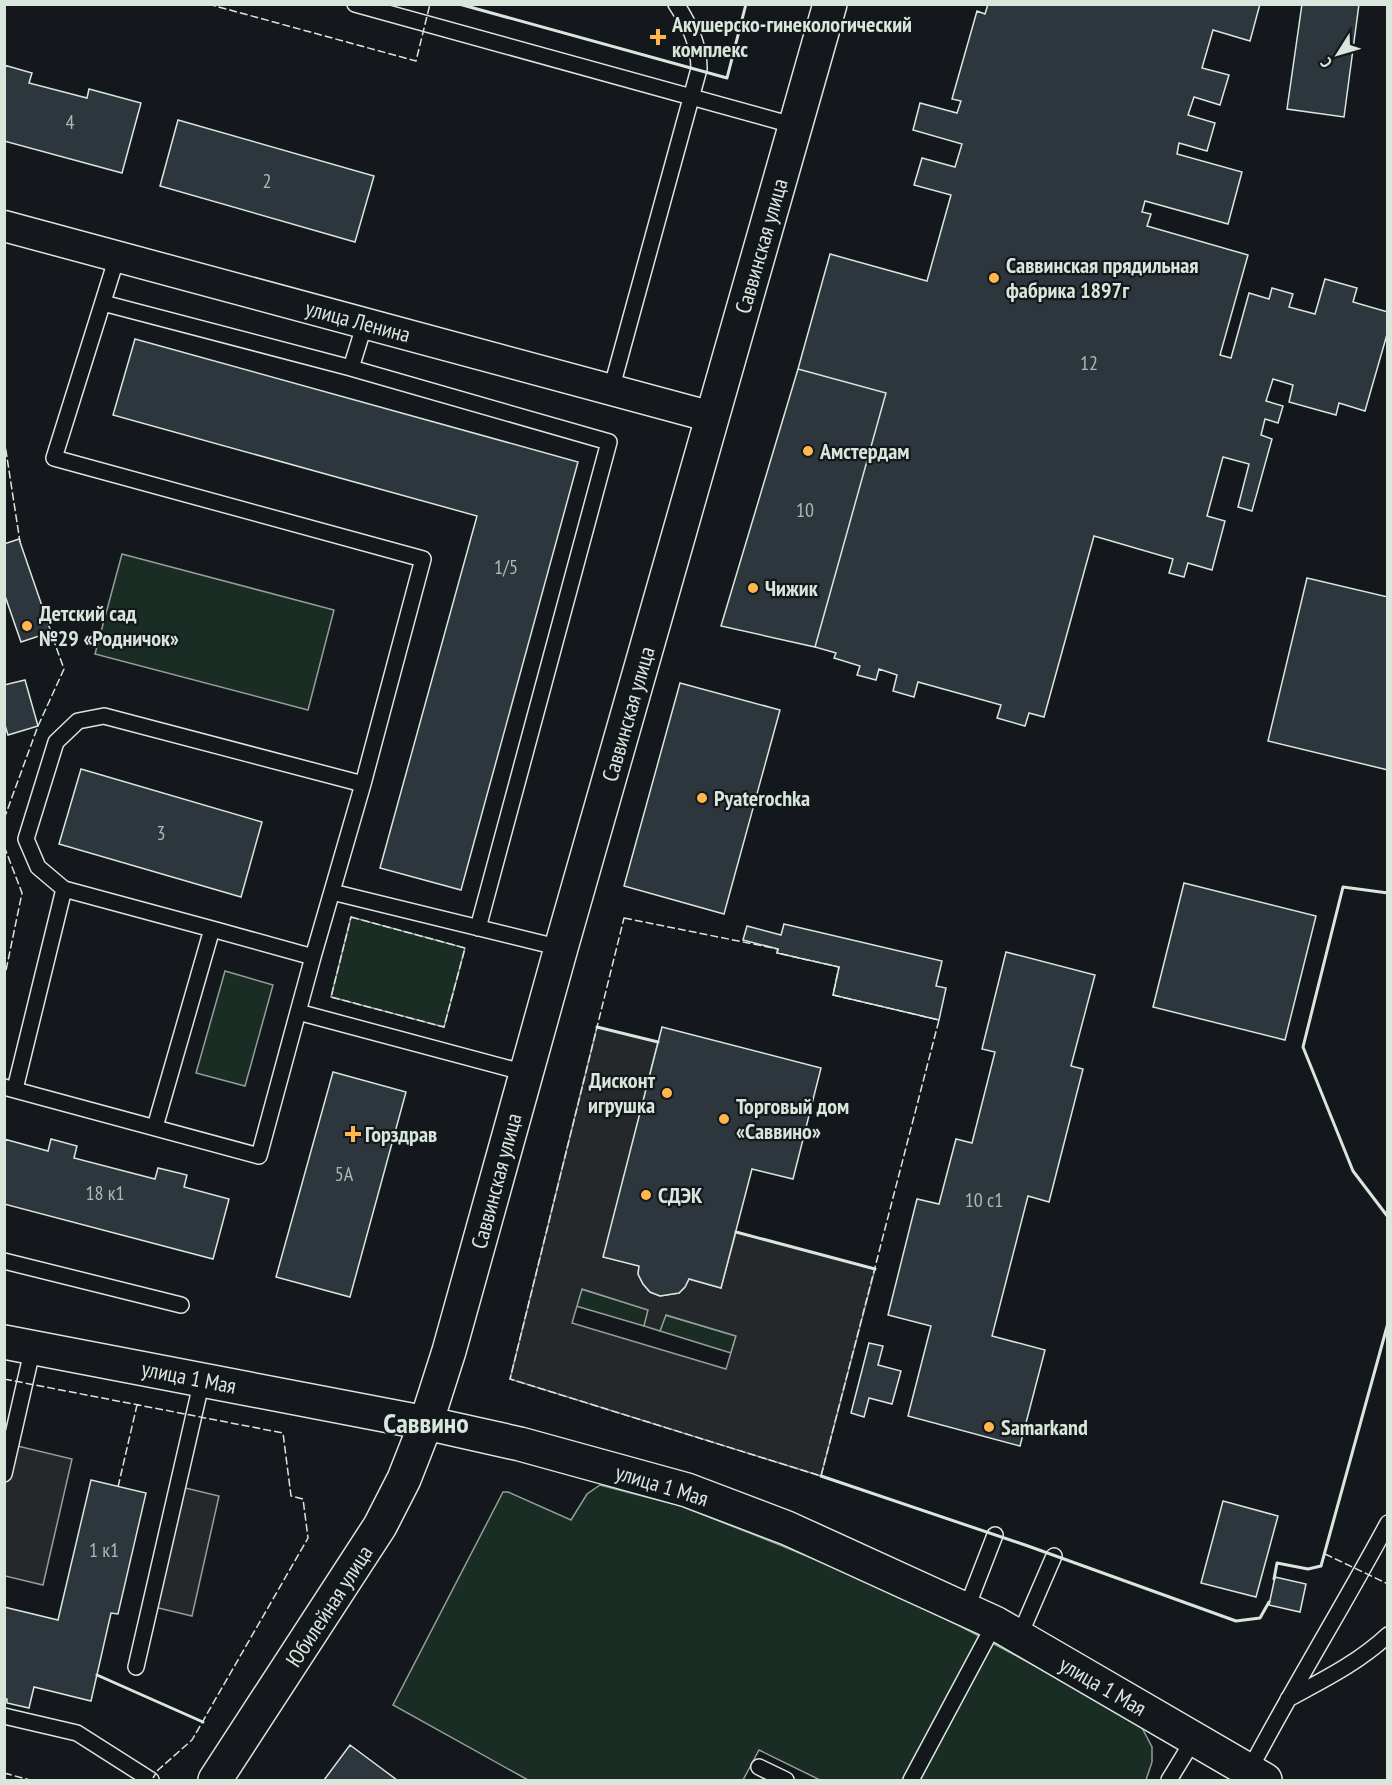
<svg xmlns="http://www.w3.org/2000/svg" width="1392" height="1785" font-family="'PT Sans Narrow',sans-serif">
  <rect width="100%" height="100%" fill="#14181c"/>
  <path fill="#1a2d24" stroke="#939e99" stroke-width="1.5" d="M122,554l212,56 -26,100 -213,-56z
    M351,917l114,31 -21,79 -113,-30z
    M225,971l48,14 -28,101 -49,-13z
    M581,1289l68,21 -5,16 -68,-20z
    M665,1315l71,21 -5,17 -71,-22z
    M600,1485l81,21 99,39 80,33 98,47 70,37 112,62 12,23v15l-6,18h-326l-61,-30 -16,30h-215l-135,-75 110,-213h5l63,28 16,-26z"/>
  <path fill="#24282b" stroke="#939e99" stroke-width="1.5" fill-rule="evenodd" d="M597,1027l61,15 -54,215 35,9 -1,8 5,10 7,8 10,4 19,-3 6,-6 4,-8 32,9 15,-56 139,37 -54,207 -311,-97zM582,1289l66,21 -4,16 16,5 6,-16 70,21 -10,33 -154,-46z
    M5,1443l67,16 -29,126 -38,-9z
    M177,1486l42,10 -27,120 -42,-10z"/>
  <path fill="#2c363c" stroke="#d8e6dc" stroke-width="1.5" d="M988,4h272l-10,37 -37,-11 -11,38 27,7 -9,30 -26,-8 -6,18 27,8 -8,28 -28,-8 -2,11 65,18 -14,52 -83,-23 -3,11 9,2 -4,12 101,29 -28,100 11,3 18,-65 20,6 3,-11 21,6 -4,13 26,7 10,-35 32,9 -4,14 35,10v19l-23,80 -26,-8 -3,12 -47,-13 4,-17 -20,-6 -7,22 17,5 -5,17 -13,-4 -4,16 11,4 -20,72 -14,-4 11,-43 -26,-7 -16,59 18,5 -13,49 -24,-7 -4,14 -15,-4 4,-14 -79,-23 -50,181 -15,-4 -4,13 -28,-8 4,-13 -83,-23 -4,15 -21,-6 4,-16 -18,-6 -3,11 -19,-5 3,-9 -26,-8 2,-5 -21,-6 71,-254 -88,-24 32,-115 97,27 24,-86 -37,-10 8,-27 33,9 7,-23 -49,-14 7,-27 37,10 4,-12 -9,-2 25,-88 8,3z
    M1302,4h57l-15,113 -57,-8z
    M4,65l28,8 -3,10 58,15 2,-9 52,14 -19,70 -118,-32z
    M178,120l196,56 -19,66 -195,-56z
    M135,339l443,123 -117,428 -81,-22 97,-352 -364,-101z
    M798,369l88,24 -71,254 -94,-21z
    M19,539l32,93 -30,10 -17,-49v-49z
    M1307,578l81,19v173l-120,-29z
    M25,680l13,46 -30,9 -4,-13v-37z
    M680,683l100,27 -56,204 -100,-28z
    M81,769l181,53 -21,75 -182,-53z
    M1184,883l132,33 -31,124 -132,-33z
    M784,924l158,37 -6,25 10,2 -7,32 -106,-25 6,-28 -62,-14 1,-4 -35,-9 4,-14 34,9z
    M1006,952l89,23 -24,91 12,3 -34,133 -21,-6 -36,140 53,14 -25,96 -112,-30 23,-90 -43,-11 29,-116 22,5 17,-65 16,4 23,-91 -13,-3z
    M662,1027l159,41 -28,111 -41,-10 -31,119 -32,-9 -4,8 -6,6 -19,3 -10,-4 -7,-8 -5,-10 1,-8 -36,-9z
    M333,1072l73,20 -56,205 -74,-20z
    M4,1139l44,12 3,-12 26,7 -3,12 81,21 3,-11 29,7 -3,12 45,12 -16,60 -209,-55z
    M869,1343l14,3 -5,19 23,6 -9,33 -23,-6 -5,19 -13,-4z
    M91,1480l55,13 -28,121 -7,-1 -20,88 -57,-14 -5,21 -22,-5v-4l-3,-1v-91l54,13z
    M1223,1501l55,15 -22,81 -55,-14z
    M1275,1577l31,7 -6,28 -31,-7z
    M350,1745l47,35h-73z"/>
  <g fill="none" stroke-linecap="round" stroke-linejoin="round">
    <defs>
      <path id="lane" d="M355,4l441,122
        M117,257l-63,201 369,101 -60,225 -50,173 -101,-28
        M103,303l248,65 258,74 -131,486
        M351,368l14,-45
        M611,390l88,-321c0,-24 -9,-44 -23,-65
        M332,892l229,56
        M298,1012l15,-55
        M4,1087l255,69 39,-144 228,61
        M15,1089l49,-200
        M155,1127l57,-198 -148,-40 -26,-22 -12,-28 30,-97 22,-21 26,-5 259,68
        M4,1261l177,44
        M4,1474l29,-127
        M966,1610l29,-75
        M1019,1637l35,-81
        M136,1667l66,-287
        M1288,1699c35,-19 70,-36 100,-64
        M4,1716l73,17 74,47
        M759,1767l27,13
        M1249,1771c44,-84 94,-164 139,-248
        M911,1780l84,-157
        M1169,1780l25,-41"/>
      <path id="street" d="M4,226l708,191"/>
      <path id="secondary" d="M4,1342l422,81 94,21 167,46 100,38 208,95 270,157
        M215,1780l165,-254 24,-47 22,-56 23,-72 112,-403 269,-944"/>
    </defs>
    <use href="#lane" stroke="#d8e6dc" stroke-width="18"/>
    <use href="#street" stroke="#d8e6dc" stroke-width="33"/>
    <use href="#secondary" stroke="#d8e6dc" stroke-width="36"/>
    <use href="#lane" stroke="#14181c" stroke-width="15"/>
    <use href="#street" stroke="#14181c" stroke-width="30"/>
    <use href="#secondary" stroke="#14181c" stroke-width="33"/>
    <path stroke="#d8e6dc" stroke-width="1.5" stroke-dasharray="8 3" stroke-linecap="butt" d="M208,4l208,57 14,-57
      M4,438l16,104
      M4,819l34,-93 26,-57 -14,-39
      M4,846l18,47 -18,87
      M351,917l114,31 -21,79 -113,-30z
      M624,918l154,31 -1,4 62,14 -6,28 106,25 -118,456 -311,-97z
      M4,1379l279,54 8,63 12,3 5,39 -116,202 -34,30 -5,8
      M118,1487l19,-82
      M1325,1554l63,30
      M4,1773l26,7"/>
    <path stroke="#d8e6dc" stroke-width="3" d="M459,4l268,74 19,-74
      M1388,893l-45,-6 -40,160 50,124 35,46
      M597,1027l61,15
      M736,1232l139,37
      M821,1476l207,70 208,75 24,-3 9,-16
      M1274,1579l3,-16 31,6 13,-3 67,-243
      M97,1675l106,47"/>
  </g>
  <g fill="#ffb74d" stroke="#14181c" stroke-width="2">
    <path d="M655 28h6v6h6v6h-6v6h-6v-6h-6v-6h6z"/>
    <circle cx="994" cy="278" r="6"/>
    <circle cx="808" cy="451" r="6"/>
    <circle cx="753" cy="588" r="6"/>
    <circle cx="27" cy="626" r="6"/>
    <circle cx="702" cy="798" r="6"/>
    <circle cx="667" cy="1093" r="6"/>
    <circle cx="724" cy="1119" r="6"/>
    <path d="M350 1125h6v6h6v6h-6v6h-6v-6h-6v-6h6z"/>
    <circle cx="646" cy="1195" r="6"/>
    <circle cx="989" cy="1427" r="6"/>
  </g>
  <g text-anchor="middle" stroke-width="4.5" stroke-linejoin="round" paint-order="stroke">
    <g font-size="20" fill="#adbab4">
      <text x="70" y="129">4</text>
      <text x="267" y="188">2</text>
      <text x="1089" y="370">12</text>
      <text x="805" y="517">10</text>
      <text x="506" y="574">1/5</text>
      <text x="161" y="840">3</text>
      <text x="344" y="1181">5А</text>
      <text x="105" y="1200">18 к1</text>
      <text x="984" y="1207">10 с1</text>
      <text x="104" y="1557">1 к1</text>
    </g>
    <g font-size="22" font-weight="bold" fill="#d8e6dc" stroke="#14181c" text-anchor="start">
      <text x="672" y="32">Акушерско-гинекологический<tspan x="672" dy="25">комплекс</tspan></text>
      <text x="1006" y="273">Саввинская прядильная<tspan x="1006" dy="25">фабрика 1897г</tspan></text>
      <text x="820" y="459">Амстердам</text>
      <text x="765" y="596">Чижик</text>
      <text x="39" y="621">Детский сад<tspan x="39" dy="25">№29 «Родничок»</tspan></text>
      <text x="714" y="806">Pyaterochka</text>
      <text x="655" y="1088" text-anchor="end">Дисконт<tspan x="655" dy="25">игрушка</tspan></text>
      <text x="736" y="1114">Торговый дом<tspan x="736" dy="25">«Саввино»</tspan></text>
      <text x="365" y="1142">Горздрав</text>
      <text x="658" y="1203">СДЭК</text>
      <text x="1001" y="1435">Samarkand</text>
    </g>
    <g font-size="22" fill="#d8e6dc" stroke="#14181c">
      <text transform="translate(761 246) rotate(-74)" y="8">Саввинская улица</text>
      <text transform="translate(358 321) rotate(15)" y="8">улица Ленина</text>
      <text transform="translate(628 714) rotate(-74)" y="8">Саввинская улица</text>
      <text transform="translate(496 1181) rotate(-75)" y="8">Саввинская улица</text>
      <text transform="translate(189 1377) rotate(11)" y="8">улица 1 Мая</text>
      <text transform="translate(662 1485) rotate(17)" y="8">улица 1 Мая</text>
      <text transform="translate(329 1606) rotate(-57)" y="8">Юбилейная улица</text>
      <text transform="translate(1103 1686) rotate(30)" y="8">улица 1 Мая</text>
    </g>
    <g font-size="28" font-weight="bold" fill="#d8e6dc" stroke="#14181c">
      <text x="426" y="1433">Саввино</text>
    </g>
  </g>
  <rect width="1392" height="1785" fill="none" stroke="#d8e6dc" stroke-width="12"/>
  <g transform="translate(1338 54) rotate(233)" stroke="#14181c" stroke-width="4.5" paint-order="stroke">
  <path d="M0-4.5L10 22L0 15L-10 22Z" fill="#d8e6dc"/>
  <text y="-9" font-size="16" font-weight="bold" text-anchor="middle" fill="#d8e6dc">С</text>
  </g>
</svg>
